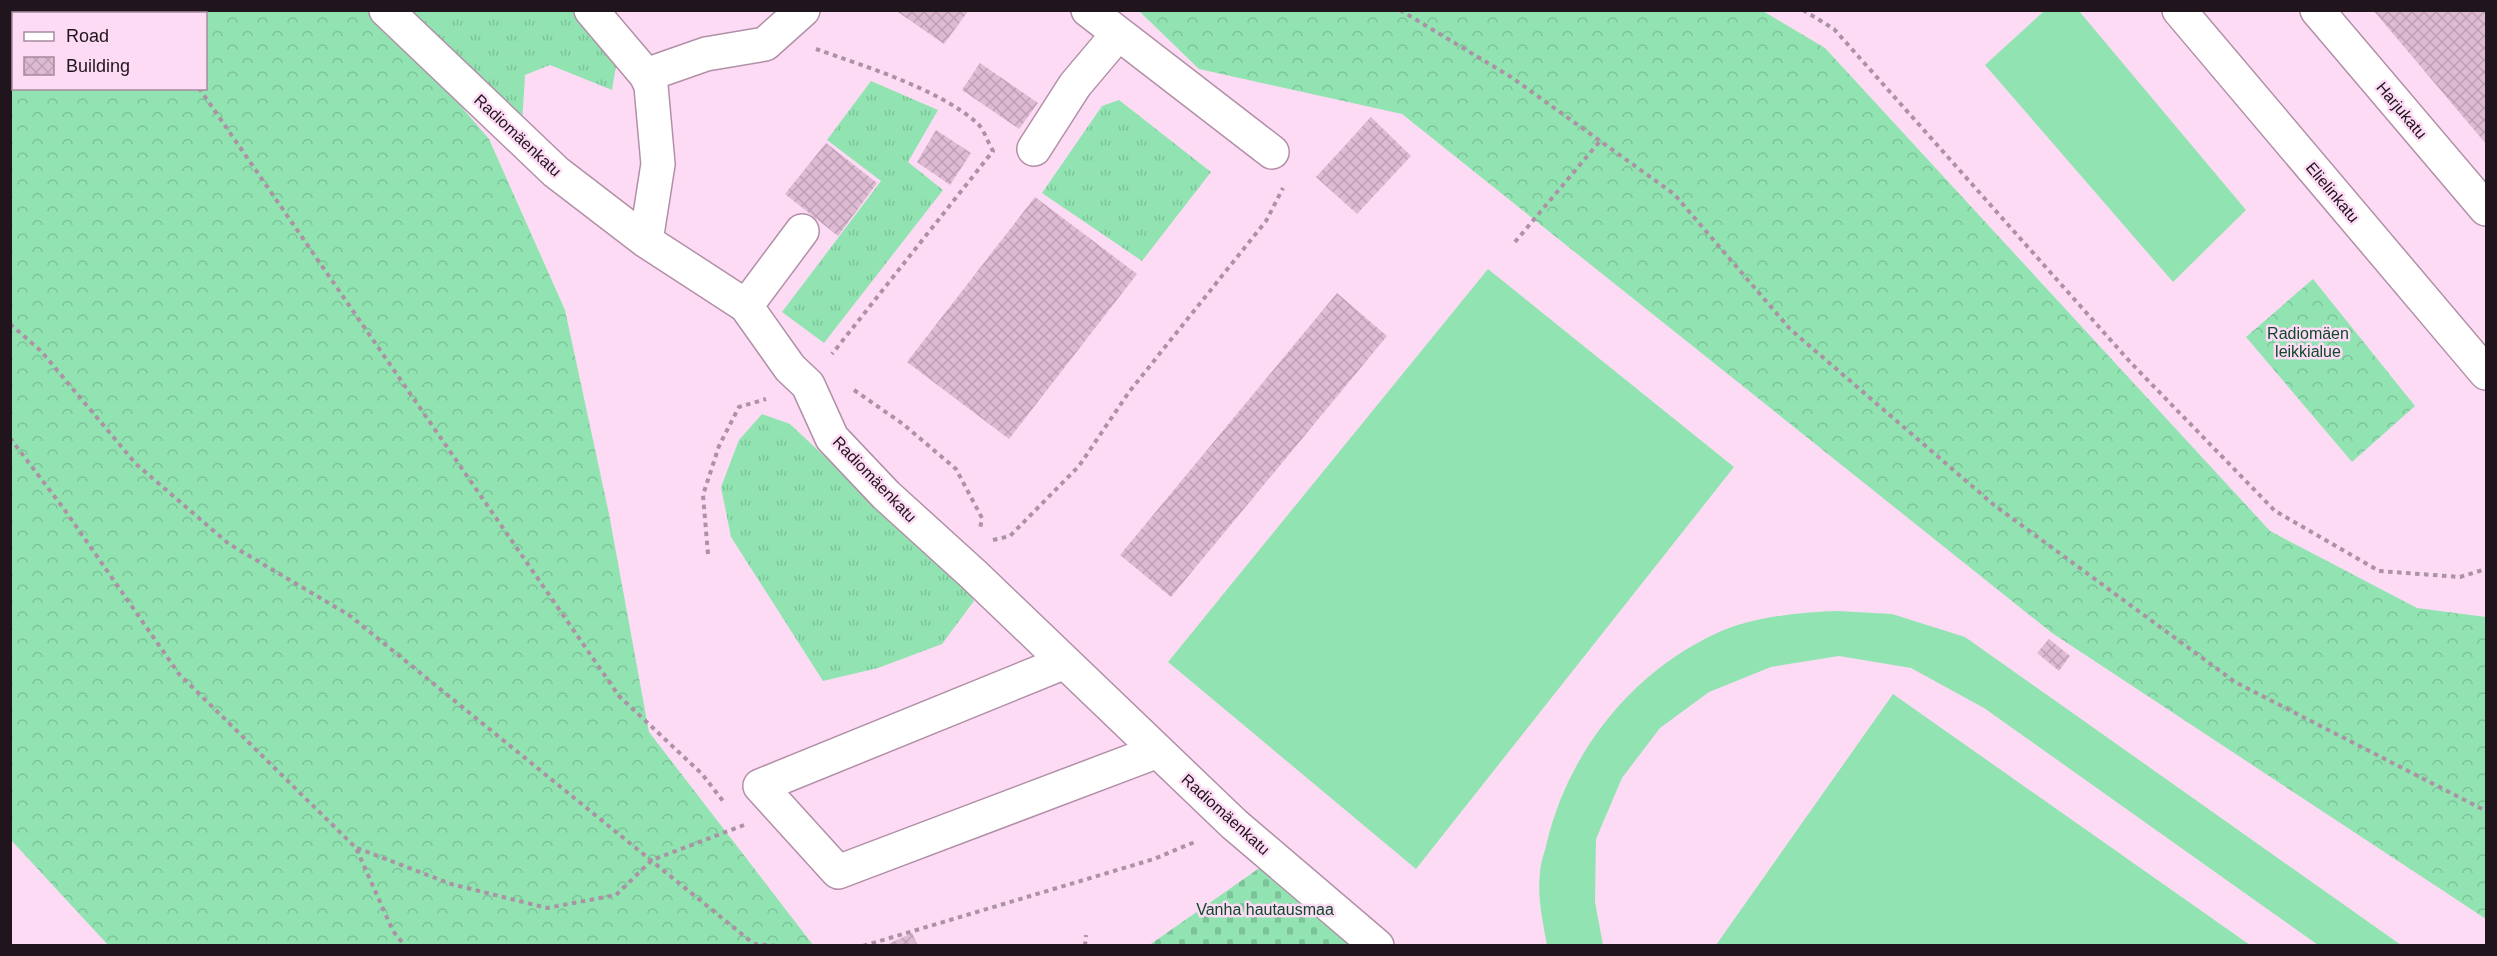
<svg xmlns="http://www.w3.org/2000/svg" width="2497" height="956" font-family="Helvetica,sans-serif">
  <defs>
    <pattern id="grass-tufts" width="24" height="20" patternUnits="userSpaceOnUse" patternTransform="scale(1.5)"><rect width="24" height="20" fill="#91e4b2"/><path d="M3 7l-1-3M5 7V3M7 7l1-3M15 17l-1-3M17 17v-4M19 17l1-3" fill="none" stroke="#7dc399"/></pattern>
    <pattern id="forest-crowns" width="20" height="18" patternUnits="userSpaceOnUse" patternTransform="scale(1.5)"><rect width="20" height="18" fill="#91e4b2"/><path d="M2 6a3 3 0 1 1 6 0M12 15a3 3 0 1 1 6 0" fill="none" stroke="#7dc399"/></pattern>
    <pattern id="cemetery-stones" width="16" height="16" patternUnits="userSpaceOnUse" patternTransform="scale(1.5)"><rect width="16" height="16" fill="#91e4b2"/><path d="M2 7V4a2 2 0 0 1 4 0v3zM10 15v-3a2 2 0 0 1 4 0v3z" fill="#7dc399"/></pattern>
    <pattern id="building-cross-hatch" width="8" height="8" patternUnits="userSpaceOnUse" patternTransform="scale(1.5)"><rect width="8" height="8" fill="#debbd3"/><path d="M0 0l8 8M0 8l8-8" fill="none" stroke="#bea0b5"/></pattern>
  </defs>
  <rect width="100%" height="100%" fill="#fedbf4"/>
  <path fill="url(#grass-tufts)" d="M395,11h180l42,49 -5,30 -62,-25 -25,10 -3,49z
    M871,81l67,29 -30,52 35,28 -119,153 -42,-31 99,-131 -54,-41z
    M1119,100l92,72 -69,89 -100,-68 60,-87z
    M762,414l28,10 178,167 6,10 -32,43 -64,24 -55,13 -92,-144 -10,-50 18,-47z"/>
  <path fill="url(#forest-crowns)" fill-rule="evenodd" d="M11,11h368l110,128 76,171 44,204 40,218 164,213h-705l-97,-105zM14,14h192v74h-192z
    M1139,11h624l62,37 445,483 147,77 69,9v302l-434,-286 -650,-519 -203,-45z
    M2313,279l102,127 -63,56 -106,-125z"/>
  <path fill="url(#cemetery-stones)" d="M1268,862l97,84h-217z"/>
  <path fill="#91e4b2" d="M2044,11h35l167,199 -73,72 -188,-217z
    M1488,269l246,198 -318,402 -248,-207z
    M1838,611l54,3 73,23 436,308h-83l-334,-237 -73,-40 -72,-12 -68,11 -62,25 -49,36 -38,50 -26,61 -1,63 8,43h-56c-4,-23 -10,-48 -7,-72 0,-10 5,-21 7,-31 22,-91 85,-170 170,-209 33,-16 85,-21 121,-22z
    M1893,694l357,251h-534z"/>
  <path fill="url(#building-cross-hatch)" d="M895,10h74l-25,34z
    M2373,10h113v134z
    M980,63l58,40 -19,26 -57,-39z
    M1371,117l40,39 -54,58 -41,-37z
    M936,130l35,23 -21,32 -33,-23z
    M826,143l51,40 -39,53 -53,-42z
    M1035,197l102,77 -128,165 -102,-77z
    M1337,293l50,43 -216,261 -51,-42z
    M2049,639l21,17 -11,15 -22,-18z
    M912,933l6,13h-34z"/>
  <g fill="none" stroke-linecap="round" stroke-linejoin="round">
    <defs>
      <path id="minor" d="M386,10l170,162 90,69 100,65 44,62 18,17 24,53 54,57 87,79 261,250 143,122
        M591,10l55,65 5,11 7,78 -12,77
        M1088,10l184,142
        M2179,10l307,363
        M2317,10l169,199
        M646,75l60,-21 59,-10 38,-34
        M1034,149l41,-64 43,-51
        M746,306l56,-75
        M1065,662l-305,124 78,86 320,-121"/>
    </defs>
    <use href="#minor" stroke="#b190a7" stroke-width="36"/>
    <path stroke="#ac92a5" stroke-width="4" stroke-dasharray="4.5 4.5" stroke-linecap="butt" d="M145,10l2,4
      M1400,10l111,67 163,117 116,135 204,176 241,177 251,129
      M1803,10l31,19 297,334 144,148 104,60 81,6 26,-8
      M816,49c48,17 123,40 161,74 7,6 11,20 16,28l-161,203
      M199,88l420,608 83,78 21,27
      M1515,242l85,-101
      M10,324l31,27 95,113 93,80 120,71 405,329 24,2
      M854,390l49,34 53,45 26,49 -2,11
      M10,438l54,71 115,165 177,174 37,83 12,15
      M993,540l17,-4 69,-70 50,-74 137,-171 17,-33
      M708,554l-5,-59 16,-49 20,-39 27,-8
      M357,848l94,36 96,24 69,-13 36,-35 92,-35
      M863,946l291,-87 43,-18
      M1085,946l1,-11"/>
    <use href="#minor" stroke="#fff" stroke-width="33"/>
  </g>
  <g text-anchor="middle" stroke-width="5" stroke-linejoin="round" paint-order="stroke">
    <g font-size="16" fill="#20141d" stroke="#fedbf4">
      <text transform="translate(2402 110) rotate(50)" y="6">Harjukatu</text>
      <text transform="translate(518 135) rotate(43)" y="6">Radiomäenkatu</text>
      <text transform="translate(2333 192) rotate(50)" y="6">Elielinkatu</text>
      <text transform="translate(875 479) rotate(46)" y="6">Radiomäenkatu</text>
      <text transform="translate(1226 814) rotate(42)" y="6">Radiomäenkatu</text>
    </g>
    <g font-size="16" fill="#0e492c" stroke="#fedbf4">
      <text x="2308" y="339">Radiomäen<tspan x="2308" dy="18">leikkialue</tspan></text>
      <text x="1265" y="915">Vanha hautausmaa</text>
    </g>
  </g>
  <rect width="2497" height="956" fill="none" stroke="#20141d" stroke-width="24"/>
  <rect x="12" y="12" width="195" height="78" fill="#fedbf4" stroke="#a58b9e" stroke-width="1.5"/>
  <rect x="24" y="32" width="30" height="9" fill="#ffffff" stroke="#a58b9e" stroke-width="1.5"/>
  <text x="66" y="42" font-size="18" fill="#20141d">Road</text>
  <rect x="24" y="57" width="30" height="18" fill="url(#building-cross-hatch)" stroke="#a58b9e" stroke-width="1.5"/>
  <text x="66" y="72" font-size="18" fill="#20141d">Building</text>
</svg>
